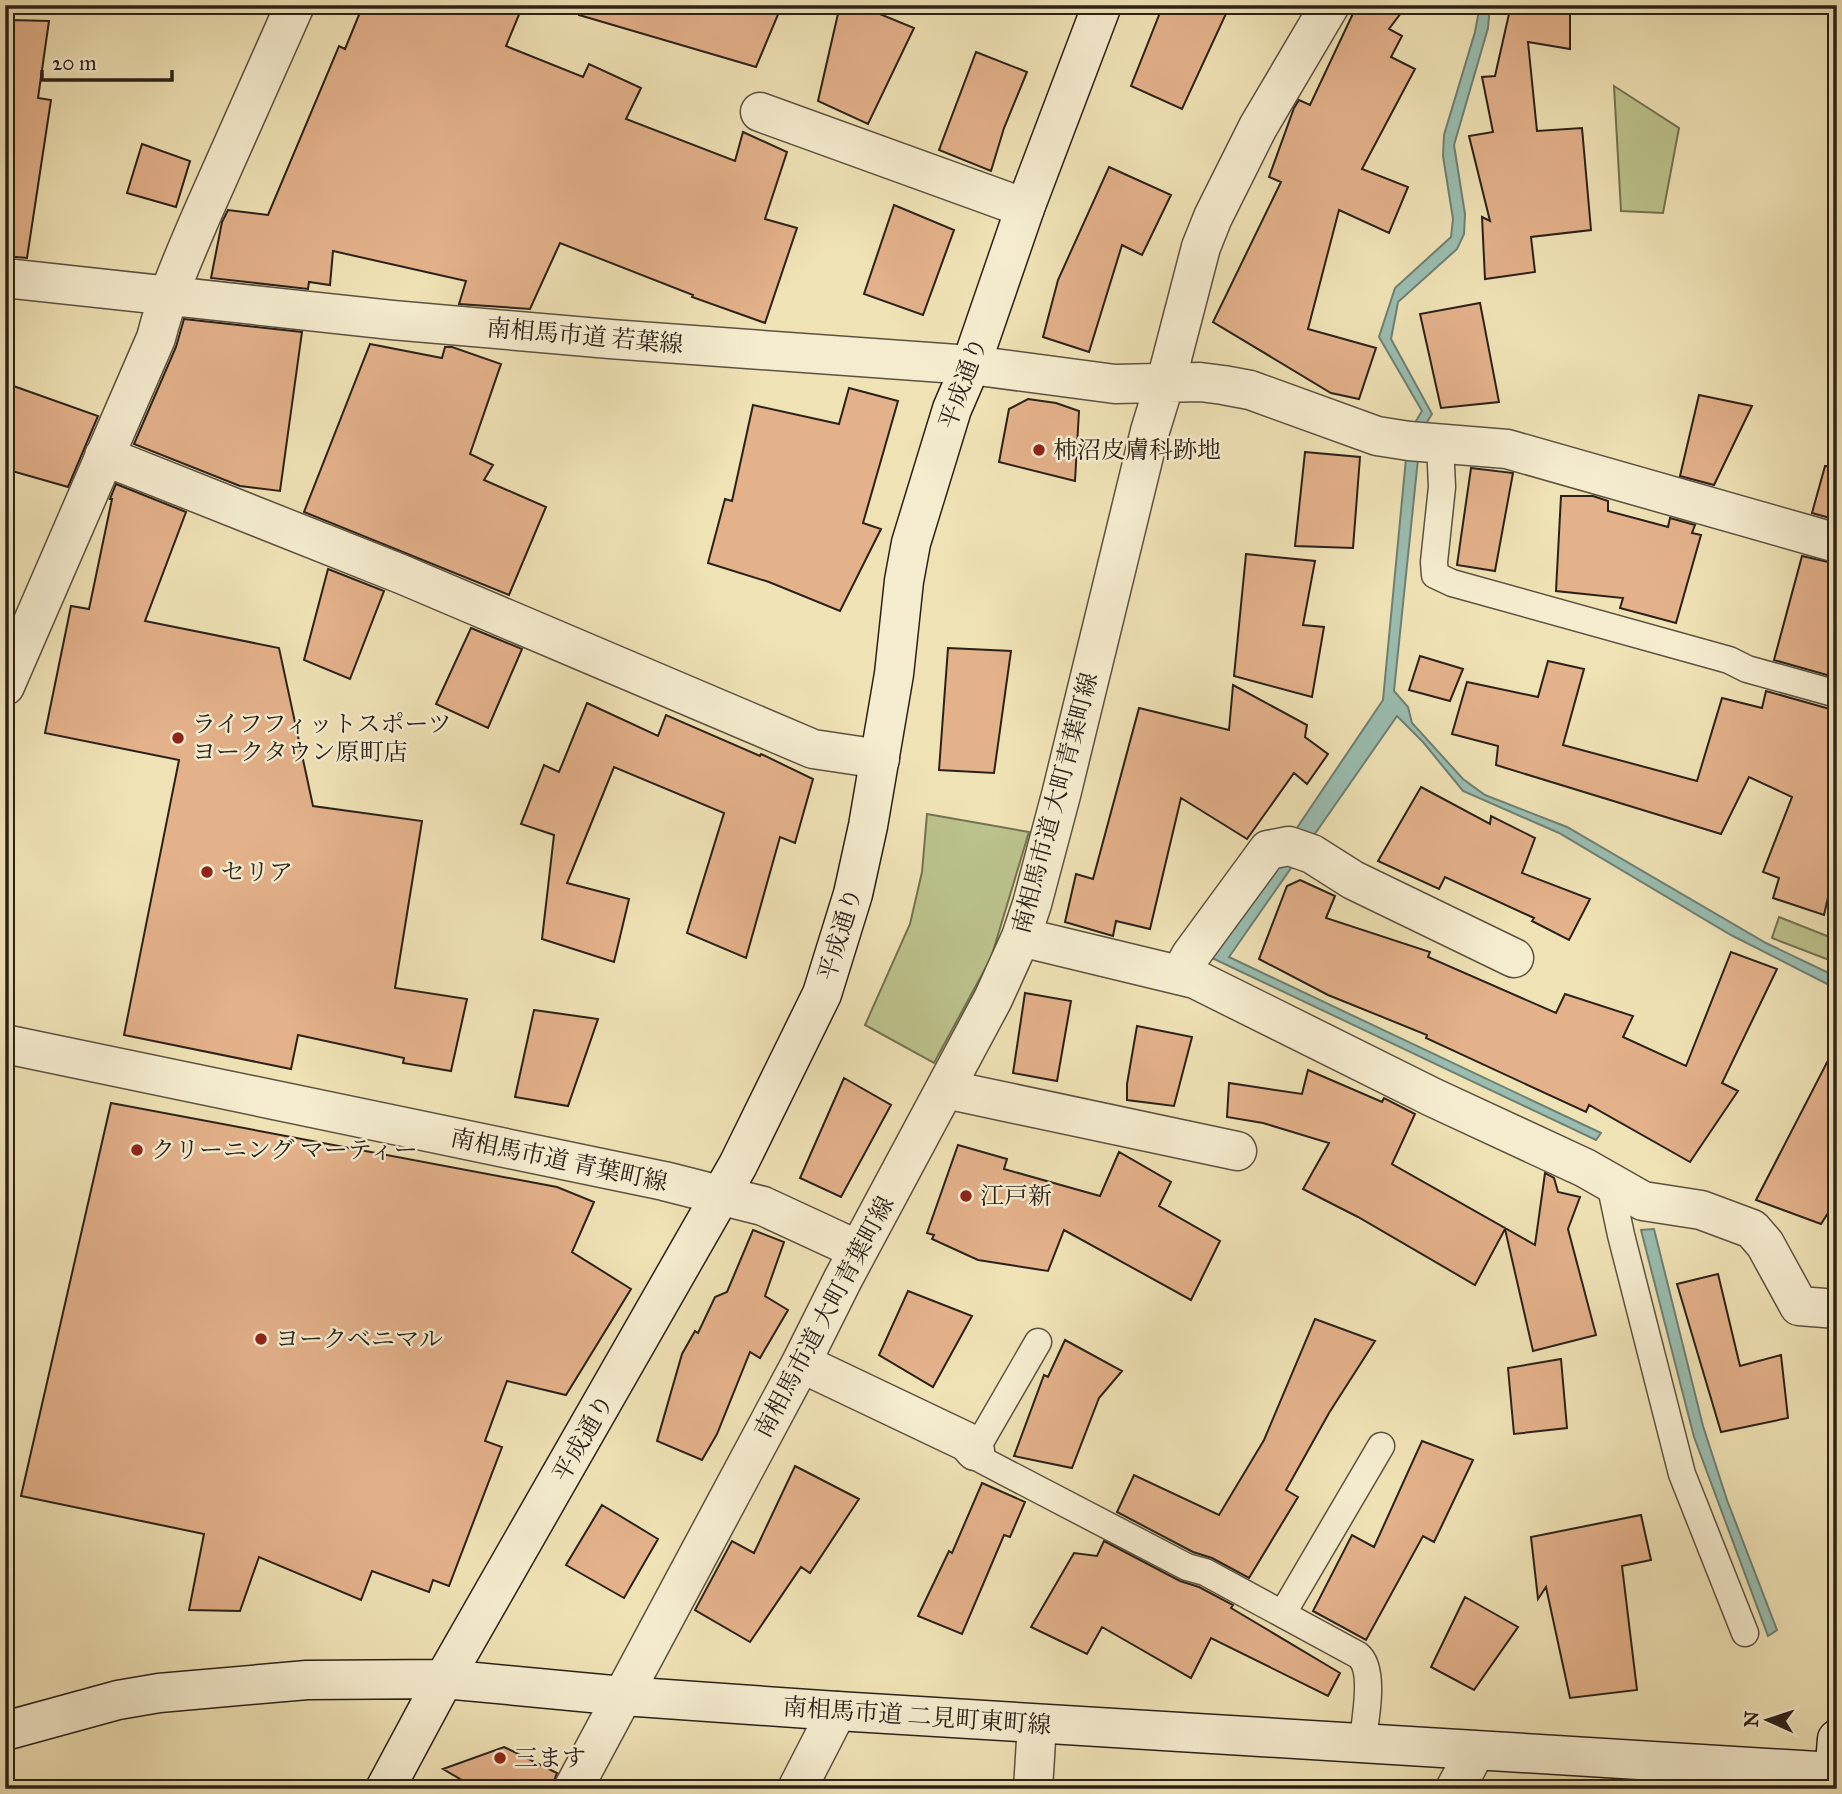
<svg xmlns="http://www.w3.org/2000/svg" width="1842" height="1794" font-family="'IM FELL Great Primer','Noto Serif JP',serif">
  <rect width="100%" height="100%" fill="#efe2b5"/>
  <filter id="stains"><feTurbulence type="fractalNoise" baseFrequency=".00286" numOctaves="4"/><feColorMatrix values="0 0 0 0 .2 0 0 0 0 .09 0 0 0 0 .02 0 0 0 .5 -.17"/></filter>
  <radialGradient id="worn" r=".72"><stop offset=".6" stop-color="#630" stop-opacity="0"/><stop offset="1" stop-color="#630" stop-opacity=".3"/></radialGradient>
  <path fill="#bcc28c" stroke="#747252" stroke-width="2" d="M1614,86l65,42 -16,85 -42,-2z
    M927,814l102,18 -38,126 -57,105 -69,-38 45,-101 12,-52z
    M1779,917l58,23v23l-65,-25z"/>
  <path fill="#9abdb0" stroke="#6e7f74" stroke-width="2" d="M1480,5h10l-2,23 -34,117 11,69 -1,20 -7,15 -59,53 -7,37 41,75 -8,13 -8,-6 6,-10 -43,-74 16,-49 56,-51 2,-18 -10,-63 1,-21 31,-103z
    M1406,458l12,1 -24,232 14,16 4,16 51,56 22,16 82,32 199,116 71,34v12l-106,-54 -172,-102 -96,-42 -40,-49 -26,-26 -168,241 372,176 -5,7 -386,-183 173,-257z
    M1654,1229l49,197 24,74 50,130 -9,6 -74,-199 -53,-207z"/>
  <path fill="#e3b18a" stroke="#2b2119" stroke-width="2" d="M363,5h160l-17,41 77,31 6,-13 52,24 -15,31 109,42 8,-29 44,20 -22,67 32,9 -32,95 -73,-26 1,-2 -133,-52 -30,66 -71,-5 7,-23 -133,-30 -3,34 -21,-3 -1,7 -97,-11 11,-56 6,-12 40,5 71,-169 6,3z
    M581,5h201l-26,62 -177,-52z
    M840,5h18l56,23 -46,96 -50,-23z
    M1163,5h67l-48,104 -51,-23z
    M1357,5h50l-18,24 13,7 -11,21 24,12 -53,100 46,18 -19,46 -50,-23 -31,119 68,19 -17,51 -28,-6 -118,-71 68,-140 -12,-5 25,-69 5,-8 11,5z
    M1511,5h59v44l-42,-7 9,89 45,-3 9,102 -60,7 4,35 -50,7 -3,-62 8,4 -21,-85 24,-4 -11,-55 13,-1z
    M11,20l38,1 -11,77 13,2 -24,158 -22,-2v-163l2,1z
    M976,52l51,20 -23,56 -13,43 -52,-21z
    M142,144l48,17 -14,46 -49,-14z
    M1109,167l62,28 -29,60 -20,-10 -33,107 -46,-15 15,-57z
    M894,205l60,25 -31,85 -59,-21z
    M1480,303l19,99 -58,6 -21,-94z
    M184,319l118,13 -22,159 -40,-5 -106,-42 42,-97z
    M370,344l72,14 3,-11h7l49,17 -31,90 23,11 -9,15 62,27 -37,88 -205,-83z
    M5,383l93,33 -30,71 -63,-18z
    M849,388l49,13 -35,122 18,6 -41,82 -71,-29 -61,-19 17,-64 7,2 21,-96 86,19z
    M1699,395l53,11 -38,79 -34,-9z
    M1028,399l28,4 23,8 -4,70 -76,-19 10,-53z
    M1305,452l55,5 -7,91 -58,-2z
    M1825,466l12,1v53l-25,-7z
    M1471,468l42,5 -18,98 -38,-6z
    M116,484l70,28 -41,109 134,27 34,158 109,15 -27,167 72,11 -16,72 -48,-8 1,-5 -106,-23 -7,34 -167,-34 55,-275 -134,-27 26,-127 18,3 23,-110h-2z
    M1561,496h32l15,5v10l60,16 2,-9 25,7 -3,8 9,2 -25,88 -56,-15 3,-10 -67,-7z
    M1246,554l69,7 -12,64 21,2 -12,70 -78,-21z
    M1802,556l35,8v101l-3,12 -60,-17z
    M328,569l56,22 -34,88 -46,-19z
    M471,628l51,21 -34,79 -52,-24z
    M948,648l63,3 -17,122 -55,-3z
    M1420,656l43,13 -13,32 -41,-11z
    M1548,661l36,8 -21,76 134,36 25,-83 40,10 4,-17 71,20v147l-13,57 -51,-17 6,-20 -16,-6 29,-75 -43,-20 -28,57 -225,-69 2,-19 -46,-12 15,-52 71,15z
    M1233,685l74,40 -2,12 23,17 -21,30 -13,-11 -47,66 -66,-41 -31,131 -34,-8 -3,15 -48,-14 11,-48 17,5 46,-171 90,22z
    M587,703l71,33 8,-21 94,41 1,-2 52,25 -18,64 -15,-6 -34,121 -59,-25 37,-120 -110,-46 -47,116 62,16 -15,63 -72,-23 12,-104 -33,-11 23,-59 15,7z
    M1421,787l69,37 1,-8 44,22 -13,35 68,26 -21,41 -37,-19 2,-3 -89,-41 -6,12 -61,-28z
    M1300,880l35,16 -9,22 104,34 -2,5 128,56 9,-19 68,22 -10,21 63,29 45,-114 46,17 -55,114 16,8 -48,71 -101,-57 -3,7 -160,-74 1,-3 -99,-40 -69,-36 28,-73z
    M1025,993l46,8 -14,80 -44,-8z
    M534,1010l64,9 -30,87 -53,-9z
    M1137,1026l55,11 -18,69 -47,-6v-16z
    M1837,1043v156l-16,25 -65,-24z
    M1308,1070l74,32 2,-4 31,16 -23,50 143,81 10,-72 9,5 4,14 22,5 -12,32 28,106 -63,16 -28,-122 -30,56 -117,-68 -55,-28 26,-46 -66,-20 -36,-6 2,-34 73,11z
    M844,1078l47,27 -50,92 -41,-19z
    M111,1103l446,84 37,15 -22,50 59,37 -65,106 -59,-14 -22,60 17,6 -53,139 -16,-6 -4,12 -57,-21 -11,29 -102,-43 -19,54 -51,-1 15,-76 -183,-38z
    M958,1145l49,14 -3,10 96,27 19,-44 52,30 -12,24 61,35 -29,59 -127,-70 -16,41 -70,-11 -46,-21 2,-4 -7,-2z
    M753,1230l31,12 -19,54 23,14 -28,48 -10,-6 -33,82 -15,26 -45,-19 25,-87 13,-23 3,2 17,-36 12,-5z
    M1718,1274l22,92 41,-11 7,63 -67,14 -44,-148z
    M908,1291l64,25 -39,71 -54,-32z
    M1315,1319l60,22 -46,72 -43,77 12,7 -49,81 -37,-20 -19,-6 -76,-40 17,-37 85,40 45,-75z
    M1065,1340l57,31 -23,27 -27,70 -58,-12 30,-81 4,2z
    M1561,1359l6,69 -53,6 -6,-66z
    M1422,1441l51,19 -39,82 -11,-6 -57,104 -53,-29 39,-76 22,12z
    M795,1466l64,33 -49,74 -9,-6 -51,75 -55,-32 37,-69 22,12z
    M982,1483l43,19 -15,35 -6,-2 -42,99 -44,-18 31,-65 3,2z
    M602,1505l56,34 -34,59 -58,-33z
    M1641,1515l10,45 -29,6 15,124 -67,8 -24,-111 -8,12 -7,-62z
    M1104,1541l76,40 19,6 34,18 -2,3 109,65 -12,23 -117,-58 -20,40 -89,-51 -15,27 -56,-27 43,-74 23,3z
    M1465,1597l53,30 -44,63 -43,-23z
    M504,1747l53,26 -6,16h-74l-34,-20z"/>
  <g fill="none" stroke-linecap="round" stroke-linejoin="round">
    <defs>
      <path id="lane" d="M1440,444l2,43 -8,75 1,13 17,8 277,77 18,9 90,25
        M1610,1183l11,52 61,239 63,159
        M1038,1342l-63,109 7,9 205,107 18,5 153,83c18,14 7,67 4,89
        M1283,1613l98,-167"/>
      <path id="street" d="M760,112l265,96
        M5,278l387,42 218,19 361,26 144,19 85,-2 23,3 27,5 127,46 32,5 98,8 330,94
        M104,456l297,118 412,175 67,10
        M5,686l151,-348c11,-44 29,-84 47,-126 30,-69 61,-138 92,-207
        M1021,937l174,42 237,118 153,71 58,33 58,9 51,19 13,15 34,62 38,3
        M1180,975l11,-20 77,-105 21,-4 23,8 41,26 161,78
        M5,1044l659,137 99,25 95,44
        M945,1089l292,62
        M801,1363l166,79 8,9
        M573,1789l228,-426 42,-84 150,-280 28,-62 11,-33 29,-109 89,-364 20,-65 31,-119 12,-30 45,-90 72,-122
        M797,1789l40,-78
        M1033,1789l4,-65
        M1455,1789l20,-37"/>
      <path id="secondary" d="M5,1731l113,-31 41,-7 148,-13 137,-1 179,17 214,15 997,61
        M385,1789l59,-110 294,-514 84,-171 31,-100 15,-68 26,-152 10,-93 7,-38 41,-134 19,-44 54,-157 77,-203
        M1833,1789l4,-50"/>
    </defs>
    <use href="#lane" stroke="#5c5140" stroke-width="29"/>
    <use href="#street" stroke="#5c5140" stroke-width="41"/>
    <use href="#secondary" stroke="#2b2119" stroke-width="41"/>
    <use href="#lane" stroke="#f5eccf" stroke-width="26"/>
    <use href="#street" stroke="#f5eccf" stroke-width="38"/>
    <use href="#secondary" stroke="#f5eccf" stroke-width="38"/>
  </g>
  <g fill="#8f2418" stroke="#f5eccf" stroke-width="2.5">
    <circle cx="1039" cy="450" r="7"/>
    <circle cx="178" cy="738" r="7"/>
    <circle cx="207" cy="872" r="7"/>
    <circle cx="137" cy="1150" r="7"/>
    <circle cx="966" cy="1196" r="7"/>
    <circle cx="261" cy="1339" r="7"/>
    <circle cx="500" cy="1758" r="7"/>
  </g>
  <g text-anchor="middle" stroke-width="5" stroke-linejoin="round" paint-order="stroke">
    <g font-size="24" fill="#2b2119" stroke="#f5eccf">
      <text transform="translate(585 336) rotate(5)" y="8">南相馬市道 若葉線</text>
      <text transform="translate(963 383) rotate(-70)" y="8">平成通り</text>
      <text transform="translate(1055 803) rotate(-75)" y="8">南相馬市道 大町青葉町線</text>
      <text transform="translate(840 934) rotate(-73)" y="8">平成通り</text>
      <text transform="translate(559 1160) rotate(12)" y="8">南相馬市道 青葉町線</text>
      <text transform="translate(824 1317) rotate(-62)" y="8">南相馬市道 大町青葉町線</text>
      <text transform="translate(583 1438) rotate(-60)" y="8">平成通り</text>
      <text transform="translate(917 1716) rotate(4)" y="8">南相馬市道 二見町東町線</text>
    </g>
    <g font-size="24" fill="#2b2119" stroke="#f5eccf" text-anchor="start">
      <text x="1053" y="458">柿沼皮膚科跡地</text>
      <text x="192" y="732">ライフフィットスポーツ<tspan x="192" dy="28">ヨークタウン原町店</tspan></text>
      <text x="221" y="880">セリア</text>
      <text x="151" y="1158">クリーニング マーティー</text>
      <text x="980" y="1204">江戸新</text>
      <text x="275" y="1347">ヨークベニマル</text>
      <text x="514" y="1766">三ます</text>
    </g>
  </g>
  <rect width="1842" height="1794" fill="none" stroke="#efe2b5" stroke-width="28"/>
  <rect x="7" y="7" width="1828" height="1780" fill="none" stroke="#2b2119" stroke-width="3.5"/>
  <rect x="14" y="14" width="1814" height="1766" fill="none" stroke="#2b2119" stroke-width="2"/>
  <g transform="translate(1768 1720) rotate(273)" stroke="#f5eccf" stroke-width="5" paint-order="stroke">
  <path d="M0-5L12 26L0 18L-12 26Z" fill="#2b2119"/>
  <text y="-10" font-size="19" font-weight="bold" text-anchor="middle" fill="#2b2119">N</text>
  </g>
  <path d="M42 70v10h130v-10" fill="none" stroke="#2b2119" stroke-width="3.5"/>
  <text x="52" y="70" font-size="21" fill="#2b2119" stroke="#f5eccf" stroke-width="5" paint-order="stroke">20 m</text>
  <rect width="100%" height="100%" filter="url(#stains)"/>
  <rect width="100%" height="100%" fill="url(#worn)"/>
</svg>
